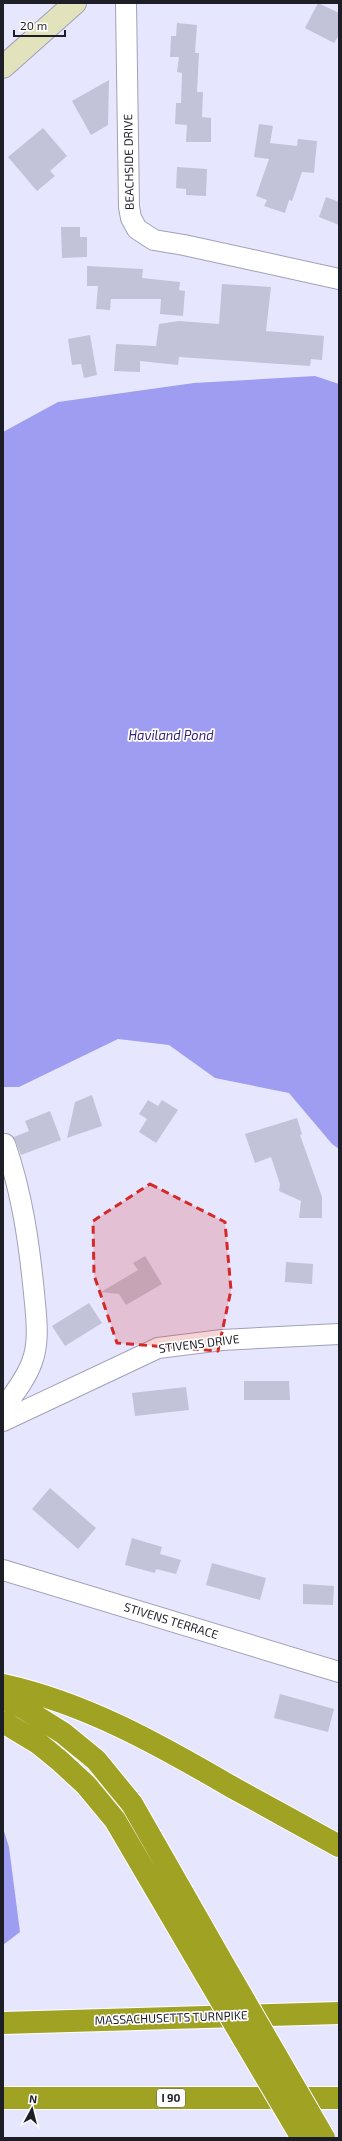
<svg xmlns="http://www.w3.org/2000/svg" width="342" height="2141" font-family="'Exo 2',sans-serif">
  <rect width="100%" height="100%" fill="#e6e7fe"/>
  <path fill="#9f9df1" d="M315,376l24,8v765l-7,-5 -43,-51 -74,-15 -46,-33 -51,-6 -99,48h-16v-655l55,-30 136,-19z
    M3,1828l6,19 11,85 -17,13z"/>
  <path fill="#c2c2d9" d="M318,3l21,10v22l-5,8 -29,-15z
    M177,23l20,2 -2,28h4l-2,39h6l-1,25 9,1v24h-25l1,-17 -12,-1 1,-21h5l1,-30 -5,-1 2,-15h-9l1,-21h5z
    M109,80l-1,45 -17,10 -19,-34z
    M259,124l14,2 -3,17 27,3 1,-7 19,2 -3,32 -12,-1 -10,29 -3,-1 -4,13 -21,-7 3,-6 -11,-4 13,-37 -15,-2z
    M43,128l24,28 -17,15 5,5 -18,15 -29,-34z
    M177,167l30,2 -1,27 -20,-1v-6l-10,-1z
    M326,197l13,5v23l-20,-8z
    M61,227h19v10h7v20l-25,1z
    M87,266l56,3 -1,9 38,4 -1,8 6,1 -2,25 -23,-2 1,-15h-50l-1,11 -14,-1 2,-23h-11z
    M222,284l49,3 -5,44 58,5 -2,24 -11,-1 -1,7 -131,-9 -1,8 -38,-4v11l-26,-1 2,-27 40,2 3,-22 20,-3 40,3z
    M90,335l7,40 -13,3 -3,-14 -9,1 -4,-26z
    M92,1095l10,31 -35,12 8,-36z
    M148,1100l10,6 4,-6 16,10 -22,33 -17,-11 8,-13 -8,-5z
    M50,1111l11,29 -40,15 -7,-18 15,-6 -4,-10z
    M297,1118l5,16 -2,1 22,62v21h-23l2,-17 -22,-10 1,-7 -9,-27 -16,6 -10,-29z
    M145,1256l17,28 -36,21 -7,-11 -18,-2 37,-22 -5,-7z
    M286,1262l27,2 -1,20 -27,-2z
    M89,1303l13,20 -37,23 -13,-20z
    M244,1381h45l1,19h-46z
    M186,1387l3,23 -54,6 -3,-23z
    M50,1488l46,40 -18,21 -46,-40z
    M132,1538l30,9 -2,7 21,6 -5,14 -20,-5 -1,4 -30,-8z
    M212,1563l54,15 -6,22 -54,-15z
    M303,1584l31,2 -1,19 -30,-1z
    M280,1694l54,15 -6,23 -54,-14z"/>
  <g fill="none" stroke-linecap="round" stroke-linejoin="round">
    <defs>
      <path id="street" d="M126,3l3,204 2,11 6,11 17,11 30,5 155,34
        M3,1409c10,-14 23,-30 29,-47 8,-21 4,-47 2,-69 -5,-51 -12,-100 -29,-149
        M3,1421l155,-73 64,-8 117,-6
        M3,1570l336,102"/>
      <path id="secondary" d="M3,67l72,-64"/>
      <path id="highway" d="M3,1685c82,18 155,59 227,101 36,20 73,40 109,60
        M3,1698l20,10 40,25 33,27 36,44 93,163
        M3,1722l35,21 22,18 26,24 29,35 92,157
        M3,2023l336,-10
        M3,2098h336"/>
    </defs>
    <use href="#street" stroke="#a0a1b7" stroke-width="22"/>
    <use href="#secondary" stroke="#a0a1b7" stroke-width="24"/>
    <use href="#highway" stroke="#fff" stroke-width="24"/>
    <use href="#street" stroke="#fff" stroke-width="20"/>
    <use href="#secondary" stroke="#e2e3bd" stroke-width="22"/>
    <use href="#highway" stroke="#a0a224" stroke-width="22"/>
    <defs>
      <path id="highway-bridge" d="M225,1967l99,171
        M207,1977l95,161"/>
    </defs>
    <use href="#highway-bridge" stroke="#fff" stroke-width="24" stroke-linecap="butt"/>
    <use href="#highway-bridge" stroke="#a0a224" stroke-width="22"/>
  </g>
  <path fill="#d62828" fill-opacity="0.2" stroke="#d62828" stroke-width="3" stroke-dasharray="8 5" stroke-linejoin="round" d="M150,1184l75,38 6,68 -13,61 -101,-8 -23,-68 -1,-54z"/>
  <g text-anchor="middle" stroke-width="3.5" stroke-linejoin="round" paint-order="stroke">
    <rect fill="#fff" stroke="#626268" stroke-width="1" x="157" y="2089" width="28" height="18" rx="3"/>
    <g font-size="11" font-weight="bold" fill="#1e1e27">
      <text x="171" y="2102">I 90</text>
    </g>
    <g font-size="12" fill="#1e1e27" stroke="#fff">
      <text transform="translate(129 162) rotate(-91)" y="4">BEACHSIDE DRIVE</text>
      <text transform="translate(199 1344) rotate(-7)" y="4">STIVENS DRIVE</text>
      <text transform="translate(171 1621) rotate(17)" y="4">STIVENS TERRACE</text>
      <text transform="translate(171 2018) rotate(-2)" y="4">MASSACHUSETTS TURNPIKE</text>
    </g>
    <g font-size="13" font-style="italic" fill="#352281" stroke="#fff">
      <text x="171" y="740">Haviland Pond</text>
    </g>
  </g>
  <rect width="342" height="2141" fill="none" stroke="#1e1e27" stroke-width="8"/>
  <g transform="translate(32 2109) rotate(7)" stroke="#ffffff" stroke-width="3" paint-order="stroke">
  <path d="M0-3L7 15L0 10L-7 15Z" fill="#1e1e27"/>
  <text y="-6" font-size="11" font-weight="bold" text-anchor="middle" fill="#1e1e27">N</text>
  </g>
  <path d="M14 30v6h51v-6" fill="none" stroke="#1e1e27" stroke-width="2"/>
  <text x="20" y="30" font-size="12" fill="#1e1e27" stroke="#ffffff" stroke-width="3" paint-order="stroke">20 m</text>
</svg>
